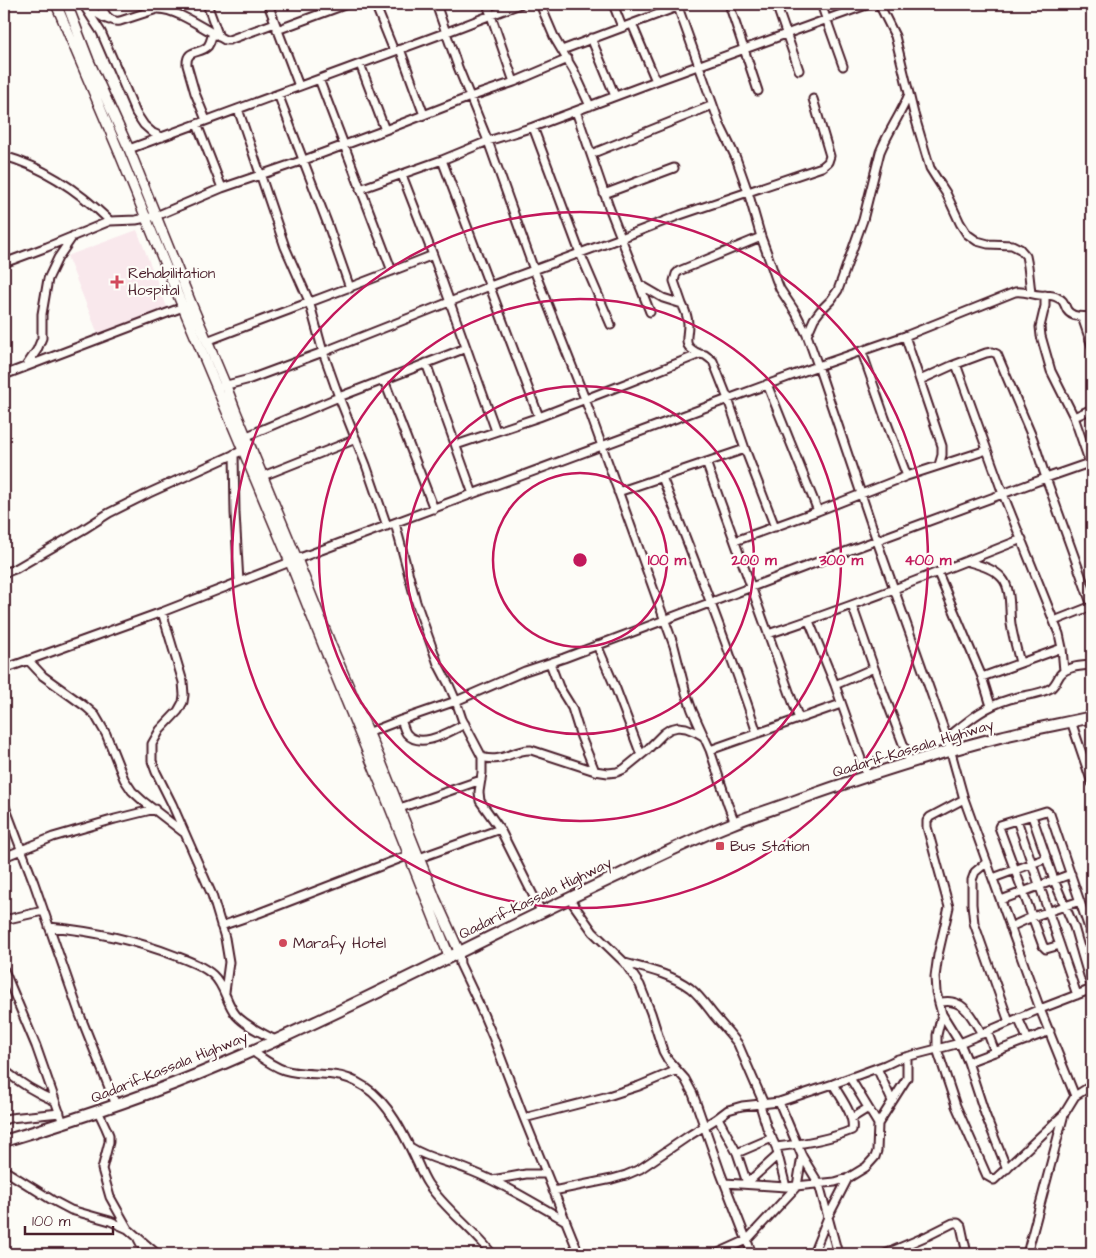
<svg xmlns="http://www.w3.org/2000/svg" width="1096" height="1258" font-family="'Architects Daughter',sans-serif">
  <rect width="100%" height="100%" fill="#fdfcf7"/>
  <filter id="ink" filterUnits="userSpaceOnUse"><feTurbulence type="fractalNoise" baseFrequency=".02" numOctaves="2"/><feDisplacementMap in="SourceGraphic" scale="10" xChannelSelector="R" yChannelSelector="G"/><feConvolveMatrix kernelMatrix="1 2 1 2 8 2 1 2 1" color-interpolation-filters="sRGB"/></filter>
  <g filter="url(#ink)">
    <path fill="#f9e8ec" d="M137,230l30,77 -69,27 -31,-78z"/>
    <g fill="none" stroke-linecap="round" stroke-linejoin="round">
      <defs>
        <path id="minor" d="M83,4l18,28 35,81 8,12 9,8 9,4
          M100,4c4,9 9,19 20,17l37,-12c19,-1 50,22 68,31h4l46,-17
          M207,4l12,33
          M268,4l31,82
          M375,4l19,47
          M436,4l22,63 30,74 46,129 51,129 89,247 12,47 6,17 18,40 18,55 7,18
          M487,4l27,78
          M540,4l15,35 19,32 16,35
          M613,4l9,23
          M729,4l29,87
          M776,4l23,66
          M821,4l22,62
          M879,4l16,32 19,78 16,54 5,8 11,17 14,30 7,11 10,7 11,3 24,1 8,4 6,7 2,10 3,27
          M678,7l35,98 7,20 16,33 12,34 13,45 6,16 9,26 4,10 16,24 11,22 11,31 87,-30 110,-44c9,-1 16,2 24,3 7,1 13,-1 19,3 6,2 6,6 9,12 5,8 17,7 25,6
          M88,8l16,10 5,2
          M632,24l24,57
          M277,30l70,-26
          M591,38l24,58
          M400,49l24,66
          M562,50l123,-46
          M360,64l25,66
          M319,79l73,192
          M278,94l50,131 22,63
          M238,109l47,138 24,54 14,51 16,45 27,68 21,61
          M576,111l33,96 41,105
          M206,120l-11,-27 -8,-28c-1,-17 13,-10 21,-19 3,-4 3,-8 5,-13
          M197,124l25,64
          M533,127l47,126 31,72
          M129,149l318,-117 73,-28
          M591,154l122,-49
          M4,156c40,11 76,36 106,65
          M442,160l97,257
          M402,175l31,80 63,176
          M360,189l82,-29 46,-19 45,-14 123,-46 213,-77
          M604,194l70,-26
          M4,263l43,-16 63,-26 26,-1 20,-4 66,-28 82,-28 81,-30 85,-33 44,-15 54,-23
          M639,284l24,14 19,6c3,6 6,13 6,20 0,16 -7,22 12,30
          M1045,295v11l-5,21 1,9 10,35 23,46 18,52
          M682,304l-8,-23 2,-7 3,-3 82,-34
          M1082,317l10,29
          M807,335l7,-16 6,-8 11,-11 7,-10 25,-70 17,-68c8,-20 21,-38 29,-58
          M905,336l37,110v9l-3,10
          M207,341c75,-29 151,-56 226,-86
          M862,352l23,66 22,58
          M426,363l47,131
          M956,364l47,130 56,140 3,14 2,23
          M26,366l11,-16 5,-12v-24l6,-35 10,-21 15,-22
          M4,375l179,-68
          M384,380l50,129
          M920,380l31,-14 35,-13 6,-1 5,2 36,85 13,39 46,128
          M767,384l51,127
          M223,386l27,-7 73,-27 167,-66 131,-48 59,-23 142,-48 6,-5 2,-6 -17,-57
          M1074,417l18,-8
          M247,436l92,-39 127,-49
          M456,445l83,-28 91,-35 70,-28 5,1 8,6 15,38 17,50 30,78
          M234,454l1,59 4,69
          M706,462l93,257
          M263,476l93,-37
          M662,477c33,85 67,170 95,256
          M618,492l127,-43
          M395,523l21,79 22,62 11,21 7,16 6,18 20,38v16l-3,19 1,9 20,28 41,82
          M735,541l83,-30 89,-35 80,-26
          M297,559l431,-160 90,-33 59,175 70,197 17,61 76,210 35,87
          M966,561c13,4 27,7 36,17 10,11 7,32 9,46 2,13 6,26 9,39
          M4,573l13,-5 67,-39 25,-16 40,-20 97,-44
          M938,573l44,104 9,29
          M852,605l22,63 36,94
          M162,612l21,70 1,13 -1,7 -5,9 -18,19 -8,14v17l4,11 16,32 40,91 13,43 4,24 -4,30
          M809,621l26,64 32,91
          M1054,621l38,-15
          M768,634c86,-28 170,-62 254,-95
          M597,645l19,44 25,66
          M29,661l14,15 43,31 9,8 11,19 18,45 8,12 11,10 40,31
          M550,663l9,24 13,21 9,29 14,34
          M4,669l158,-57 128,-50
          M982,677l80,-29
          M835,685l39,-17
          M401,720c2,4 3,11 6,14 14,16 43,-3 58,-10
          M1071,721l21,62
          M365,734l36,-14 55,-19 69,-30 39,-13 251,-95 231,-85 46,-16
          M947,738c21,-17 36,-31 63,-39 13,-4 29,-4 41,-11 4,-3 6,-8 9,-13 7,-9 22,-9 32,-10
          M710,750l131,-46
          M482,757c20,7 31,-8 49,-7l64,21 13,2 9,-1 7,-3 22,-18 18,-18 6,-4 8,-2 8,1 10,4 7,4
          M964,799l-34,18 -3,4v6l22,80 -11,48 -3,22 1,15 6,22 -5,21v14l19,57 31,70 7,4 70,-66
          M4,804l30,79 46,132 36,90
          M400,808l81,-28
          M1032,816l22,64 20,47 18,62
          M1017,820l60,175
          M4,857l49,-20 62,-18 40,-10
          M419,858l81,-29
          M987,862l-12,10 -3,8v24l2,19 35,99
          M993,878l54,-20
          M569,898l24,34 32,31 15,22 11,28 12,38 5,9 17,19 8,15 28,80 31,80
          M1001,900l70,-26
          M4,920l39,-9
          M221,926l38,-13 150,-58
          M49,927c44,4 86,13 127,29 13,5 27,10 37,19 12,11 13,28 23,40 10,11 26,18 39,25
          M1010,927l22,-10 48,-16
          M1060,945l-14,4 -3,-3 -44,-119 1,-2 46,-14 4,3 42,123
          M459,951l1,13 18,38 15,35 31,81 55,136
          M1081,951l11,-4
          M625,963c22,6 46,11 65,25 9,7 16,17 23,26 8,10 17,19 25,30l26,60
          M4,970l32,76 27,77
          M940,1002c4,0 8,-1 12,0 15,2 23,21 30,32
          M942,1014l18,29 8,19 17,52 22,55
          M1018,1018l10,22
          M987,1031l8,21
          M252,1051c10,7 20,15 32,19 16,5 33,3 49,5 11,1 23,6 32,12 24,15 41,52 53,77 3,7 6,14 10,20 18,26 45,45 64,70
          M968,1062l82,-31
          M877,1068l15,33
          M4,1070c16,13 32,23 51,31
          M850,1078l28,46
          M779,1102l23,54 17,28 19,70
          M760,1105l7,23 9,19 10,40
          M98,1111l8,17 3,7v7l-7,27 8,28 18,32
          M524,1118l81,-21 34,-11 38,-16
          M718,1118l19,35 10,30
          M852,1118l16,-10
          M4,1120l6,-2 50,-5
          M410,1147c18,12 41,15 61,24 33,13 63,32 93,49
          M776,1147c26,-3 52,-7 76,-17 3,-15 -12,-33 -19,-46
          M737,1153l35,-15
          M4,1170l48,30 19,10 39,11 18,8 29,25
          M492,1180l34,-6h20
          M725,1183l61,4 49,-5 13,-4 18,-11 9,-10 2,-6 1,-27 29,-46v-21
          M746,1184l32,-29
          M553,1191l59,-12 14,-4 14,-6 47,-32 29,-18 12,-9 14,-4 37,-4 54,-18 52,-19 13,-6 62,-16 80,-34 52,-20
          M138,1239l8,15
          M716,1254l31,-14 50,-54 5,-30
          M813,1254l15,-37 20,-39
          M885,1254l42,-18 26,-13h5l3,3 6,28
          M1027,1254l37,-140 11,-18 17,-11"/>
        <path id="major" d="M56,4l63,148 45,110 126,300 34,85 59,143 66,166
          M67,4l22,57 40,88 62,154 35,83 10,26 61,147 34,86 48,112 56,141 24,53"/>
        <path id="highway" d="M4,1141c73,-22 146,-46 216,-76 136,-58 265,-128 399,-190 37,-18 74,-36 112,-51 24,-10 49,-17 72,-26 65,-23 130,-44 197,-61 31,-8 61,-13 92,-20"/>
      </defs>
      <use href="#minor" stroke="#4a1f2b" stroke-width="11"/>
      <use href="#major" stroke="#4a1f2b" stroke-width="12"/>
      <use href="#highway" stroke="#4a1f2b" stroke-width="14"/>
      <use href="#minor" stroke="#fdfcf7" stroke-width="7"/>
      <use href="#major" stroke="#fdfcf7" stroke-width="9"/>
      <use href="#highway" stroke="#fdfcf7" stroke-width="10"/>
    </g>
  </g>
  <g fill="none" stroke="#c2185b" stroke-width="2.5">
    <circle cx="580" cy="560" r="87"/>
    <circle cx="580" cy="560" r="174"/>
    <circle cx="580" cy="560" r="261"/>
    <circle cx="580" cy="560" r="348"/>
  </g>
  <g fill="#d1495b" stroke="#fdfcf7" stroke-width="2">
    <path d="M114.5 274.5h5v5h5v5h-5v5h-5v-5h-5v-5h5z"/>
    <rect x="715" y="841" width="10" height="10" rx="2.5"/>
    <circle cx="283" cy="943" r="5"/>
  </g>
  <g text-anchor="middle" stroke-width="4.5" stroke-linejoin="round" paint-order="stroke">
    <g font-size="15" fill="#4a1f2b" stroke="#fdfcf7" text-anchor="start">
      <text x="128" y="278">Rehabilitation<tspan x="128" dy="17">Hospital</tspan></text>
      <text x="730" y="851">Bus Station</text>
      <text x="293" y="948">Marafy Hotel</text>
    </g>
    <g font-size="15" fill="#4a1f2b" stroke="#fdfcf7">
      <text transform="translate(913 748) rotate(-17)" y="5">Qadarif-Kassala Highway</text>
      <text transform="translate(535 898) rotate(-26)" y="5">Qadarif-Kassala Highway</text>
      <text transform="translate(169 1067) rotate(-22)" y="5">Qadarif-Kassala Highway</text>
    </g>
  </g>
  <circle cx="580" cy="560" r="8" fill="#c2185b" stroke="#fdfcf7" stroke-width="2.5"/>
  <g font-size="15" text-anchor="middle" font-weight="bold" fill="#c2185b" stroke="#fdfcf7" stroke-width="4.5" stroke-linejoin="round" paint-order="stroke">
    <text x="667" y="565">100 m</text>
    <text x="754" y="565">200 m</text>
    <text x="841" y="565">300 m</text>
    <text x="928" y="565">400 m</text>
  </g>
  <rect width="1096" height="1258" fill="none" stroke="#fdfcf7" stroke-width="20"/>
  <rect x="10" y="10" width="1076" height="1238" fill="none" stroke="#4a1f2b" stroke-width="2" filter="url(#ink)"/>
  <path d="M25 1226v8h88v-8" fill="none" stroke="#4a1f2b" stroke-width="2.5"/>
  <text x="32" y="1226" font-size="15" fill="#4a1f2b" stroke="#fdfcf7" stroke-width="4" paint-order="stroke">100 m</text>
</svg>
